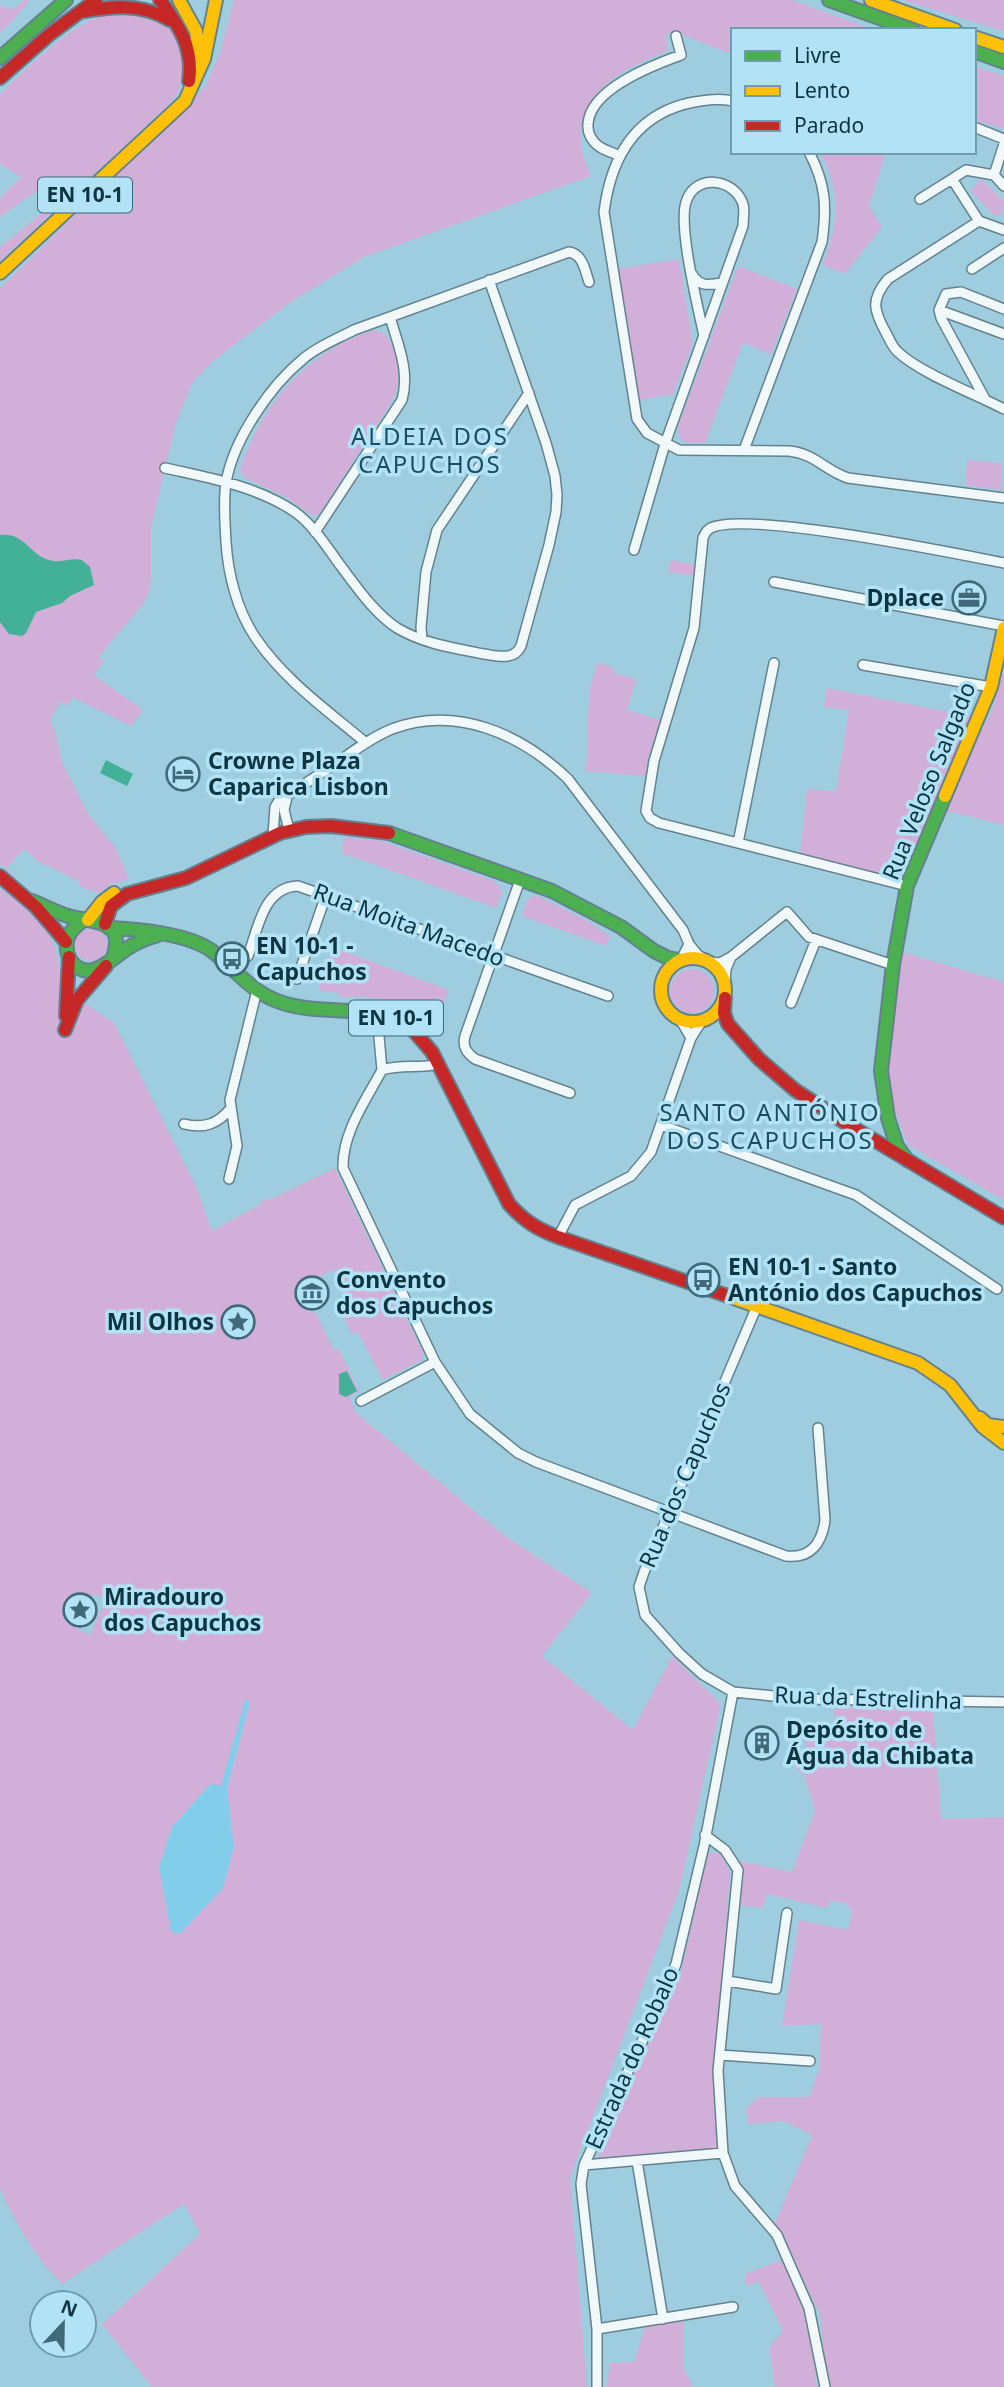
<svg xmlns="http://www.w3.org/2000/svg" width="1004" height="2387" font-family="'Noto Sans',sans-serif">
  <rect width="100%" height="100%" fill="#9ecde0"/>
  <path fill="#82ceea" d="M244,1699l6,3 -23,87 7,58 -11,42 -43,45 -9,-2 -12,-65 13,-40 39,-43 10,2z"/>
  <path fill="#d1afd8" fill-rule="evenodd" d="M24,0h6l-17,21 -13,12v-28l13,4z
    M234,0h558l83,30h-142v63l-4,-1 3,-38 -60,-23 -6,4 2,16c-41,16 -93,40 -87,94 1,11 7,22 10,31l-227,81 -76,47 -76,58 -20,21 -17,43 -24,102v50l-2,14 -6,12 -44,53 5,4 -10,14 49,35 -12,16 -59,-29 -4,9 -8,-4 -10,19 5,10 7,31 26,52 27,33 14,32 -18,5 -12,9 -19,-6v-5l-35,-18 -1,2 -20,-17 -17,19 9,11 -16,-15v-576l49,-47 38,-40 99,-92 20,-24 14,-33z
    M902,0h102v31z
    M135,10c29,10 57,28 48,63 -2,6 -3,15 -6,21 -4,6 -10,11 -15,17l-162,150v-14l53,-43 -12,-16 -41,29v-19l21,-21 -21,-13v-70c27,-26 72,-71 108,-81 9,-2 19,-2 27,-3z
    M974,66l30,10v53l-22,-7h-8z
    M820,152h66l-17,54 13,21 -37,47 -22,-9c15,-42 19,-72 -3,-113z
    M981,179l23,22v8l-8,8 -26,-26z
    M679,259l13,78 -1,11 -18,46 -34,6 -22,-131z
    M738,266l59,23 -26,65 -28,-11 -38,100h-17l-8,-4 -2,-12z
    M374,330c21,1 26,38 23,56 -1,7 -4,14 -8,20l-69,107 -7,3 -27,-19 -44,-21 -2,-7c22,-65 67,-118 134,-139z
    M967,460l35,3 -1,27 -36,-5z
    M671,560l26,5v11l-29,-4z
    M597,663l17,4 -1,6 24,6 -10,31 33,10 -10,33 -4,23 -60,-5 3,-80z
    M1004,670v155l-51,-13 -11,2 14,-34 36,-69z
    M827,688l148,29 -52,112 -17,53 -106,-28 7,-65 29,2 13,-81 -25,-3z
    M343,837l39,4 112,40 4,3 4,9 -6,15 -154,-55z
    M0,888c36,28 63,48 59,97l55,38 83,166 15,42 47,-26 6,-7 4,2 66,-32 88,185 -1,7 -39,20 -25,-48 -6,2 -15,-29 10,-5 -14,-30 -35,16 12,27 5,-2 19,40 5,-2 20,42 -9,6 5,15 150,124 87,57 -50,63 91,74 39,-74 49,48 -42,187 -109,286 17,210h-435l-50,-63 98,-90 -16,-30 -122,80c-27,-27 -46,-60 -62,-95zM94,1594l12,5 -16,36 -13,-6c-5,-20 -2,-25 17,-35zM245,1700l5,2 -23,87 7,58 -11,41 -43,46 -9,-2 -12,-65 13,-40 38,-43 11,2z
    M536,895l48,24 26,17 -4,10 -84,-30 6,-17z
    M75 945a16 16 0 1 1 32 0a16 16 0 1 1-32 0Z
    M332,947l117,43 -8,21 -11,14c-29,-21 -54,-32 -91,-27v-5l-20,-2 2,-11 17,5 3,-6 -18,-7z
    M902,952l102,30v218l-96,-55 -22,-58 2,-45z
    M670 991a22 22 0 1 1 44 0a22 22 0 1 1-44 0Z
    M933,1707l8,112 63,-2v570h-174l-3,-9 -7,-64 -45,-91 37,-88 -28,-14 -36,3 -2,-15 13,-12h50l10,-27 2,-46 -39,2 17,-106 49,10 4,-19 -7,-8 -15,-2 -3,7 -60,-14 -4,14 -23,-3 3,-32 -7,-13 56,12 23,-61 -10,-34 -17,-16 18,-14 -7,-22 39,-1 -5,-16z
    M708,1853h12l10,19 -17,231 6,45 -122,14 12,-42 71,-144z
    M784,2259l22,50 11,78h-42l-6,-39 14,-17 -24,-49 -13,4 -1,-12z
    M684,2319v50l9,18h-87l4,-24 24,-1 11,-35z"/>
  <path fill="#42b197" d="M0,535c26,-2 28,19 49,25 11,4 22,-3 33,0l8,7 4,18 -24,11 -8,7 -26,9 -10,21 -4,3 -13,-2 -9,-12z
    M106,760l27,14 -6,12 -27,-13z
    M347,1371l10,20 -11,6 -7,-3v-20z"/>
  <g fill="none" stroke-linecap="round" stroke-linejoin="round">
    <defs>
      <path id="street" d="M733,101c-13,-3 -26,-1 -39,1 -58,11 -83,55 -90,110l33,207 10,14 32,17 110,1c27,3 35,19 59,27l156,20
        M974,127l30,12
        M620,156c-6,-3 -14,-5 -20,-9 -8,-5 -13,-14 -12,-23 2,-35 65,-59 93,-69l-5,-19
        M994,175l10,-31
        M920,199l32,-20
        M979,221l-91,58c-18,21 -14,32 -2,54 4,7 6,14 12,19 22,21 77,42 106,57
        M979,221l-27,-42 14,-9 28,5 10,11
        M979,221l25,9
        M972,269l32,-21
        M692,274c7,13 17,11 30,9
        M939,310l65,24
        M985,399l-44,-81 -2,-8 7,-16 15,-2 43,17
        M744,450l78,-208c5,-35 4,-58 -13,-90
        M165,468c44,10 92,18 130,44 19,14 32,35 45,53 16,21 34,48 57,63 27,16 57,20 87,26 14,2 30,7 37,-8l28,-101 7,-33 1,-17 -2,-19 -9,-33 -57,-163
        M315,532l87,-132c8,-29 -4,-55 -12,-83
        M634,550l31,-106 78,-218c0,-7 2,-15 0,-22 -9,-26 -48,-31 -57,-2 -8,25 12,105 18,134
        M774,582l230,44
        M422,639l-1,-12 5,-55 11,-42 92,-137
        M863,665l128,22
        M366,743c-39,-33 -82,-63 -111,-106 -18,-27 -27,-63 -29,-95 -1,-19 -3,-40 0,-59 7,-43 44,-97 77,-124 15,-13 34,-20 51,-29l215,-78c14,2 16,19 20,30
        M287,797l-3,13 5,20
        M273,835l2,-28 3,-5c17,-12 36,-24 54,-36 19,-13 38,-28 60,-37 65,-24 129,5 176,50l115,151 6,14
        M738,843l36,-180
        M520,880l-55,156c-3,11 2,17 10,23l95,34
        M907,886l-248,-63 -9,-5 -4,-7 8,-50 40,-133 9,-90c2,-4 2,-6 6,-9 31,-20 249,25 295,34
        M248,956c10,-27 15,-69 50,-70l310,110
        M731,957l56,-45 22,25 84,28
        M681,960l8,-16 9,11 7,5
        M710,962l10,1 11,-6 -5,12 -1,13
        M297,979l29,-84
        M791,1003l25,-63
        M385,1014l-6,23 3,33c19,-6 38,-1 57,-6
        M681,1021l10,17 10,-16
        M382,1070c-16,30 -40,63 -39,98l92,194 35,52 48,39 18,9 250,94c25,3 36,-13 39,-36l-7,-92
        M184,1124c20,5 34,0 47,-16
        M661,1125l195,70 141,94
        M229,1179l8,-33 -7,-46 27,-110
        M558,1237l17,-32 56,-29 20,-24 40,-114
        M757,1306l-113,266 -5,15 6,28 34,38 23,21 31,18 71,7 200,3
        M361,1401l74,-39
        M705,1835l20,15 13,20 -20,201 5,82 12,33 42,49 32,73 16,79
        M728,1981l48,8 11,-76
        M720,2055l90,6
        M637,2161l26,158
        M584,2165l139,-12
        M597,2329l136,-22
        M597,2387v-58l-16,-145 3,-19 77,-164 15,-37 28,-118 29,-154"/>
      <path id="fast" d="M829,0l84,30
        M974,51l30,11
        M0,58l66,-58
        M389,833l163,58 69,36 33,24 14,7 11,2
        M32,901c12,5 24,11 36,15 25,7 60,2 44,44
        M84,920c-8,5 -15,11 -17,21 -1,7 0,14 4,20 18,24 41,-3 57,-13 9,-6 19,-10 30,-13
        M109,928c29,1 80,6 103,23 22,17 40,42 68,51 45,16 91,-2 133,28
        M907,1160l-10,-14 -9,-28 -7,-47 12,-106 14,-79 38,-90"/>
      <path id="slow" d="M179,0l17,31 4,28
        M871,0l84,30
        M974,37l30,10
        M0,273l185,-172 19,-42 12,-59
        M945,796l46,-109 13,-59
        M88,920l14,-18 12,-9
        M661 990a32 32 0 1 1 64 0a32 32 0 1 1-64 0Z
        M725,1295l193,68 32,22 33,42 21,16
        M980,1418l8,7 16,2"/>
      <path id="jam" d="M160,0c19,26 34,48 29,81
        M80,12c33,-6 60,-9 90,8
        M0,78l50,-44 46,-34
        M0,876l36,31 30,35
        M105,924l6,-18 16,-12 59,-16 94,-45 26,-6 25,-1 58,7
        M725,998l-1,15 4,11 31,35 36,31 49,32 160,96
        M66,1016l3,-59
        M65,1030l12,-30 29,-34
        M413,1030l19,22 77,152c15,17 28,25 49,33l167,58"/>
    </defs>
    <use href="#street" stroke="#64828e" stroke-width="12"/>
    <use href="#fast" stroke="#64828e" stroke-width="16"/>
    <use href="#slow" stroke="#64828e" stroke-width="16"/>
    <use href="#jam" stroke="#64828e" stroke-width="16"/>
    <use href="#street" stroke="#f0f8fa" stroke-width="9"/>
    <use href="#fast" stroke="#4caf50" stroke-width="12"/>
    <use href="#slow" stroke="#ffc107" stroke-width="12"/>
    <use href="#jam" stroke="#c62828" stroke-width="12"/>
  </g>
  <defs>
    <symbol id="office-ring" viewBox="-11 -11 22 22"><circle r="9.5" fill="#b1e2f6" stroke="#406a79" stroke-width="1.5"/><path d="M-6-3h4V-5.5h4V-3h4V5H-6ZM-1-4.5V-3h2v-1.5ZM-6 0V1H6V0Z" fill="#406a79"/></symbol>
    <symbol id="hotel-ring" viewBox="-11 -11 22 22"><circle r="9.5" fill="#b1e2f6" stroke="#406a79" stroke-width="1.5"/><path d="M-6-4.5h1.5V1H6V5H4.5V3h-9V5H-6ZM-4 0a1.8 1.8 0 1 1 3.6 0ZM.5 0V-2.5h3Q6-2.5 6 0Z" fill="#406a79"/></symbol>
    <symbol id="bus-ring" viewBox="-11 -11 22 22"><circle r="9.5" fill="#b1e2f6" stroke="#406a79" stroke-width="1.5"/><path d="M-5-6H5V4H4V6H2V4H-2V6H-4V4H-5ZM-3.5-4V0h7V-4ZM-3.5 1.2v1.5H-2V1.2ZM2 1.2v1.5H3.5V1.2Z" fill="#406a79"/></symbol>
    <symbol id="museum-ring" viewBox="-11 -11 22 22"><circle r="9.5" fill="#b1e2f6" stroke="#406a79" stroke-width="1.5"/><path d="M0-6L6-3V-2H-6V-3ZM-5-1h2V3h-2ZM-1-1h2V3h-2ZM3-1h2V3H3ZM-6 4H6V6H-6Z" fill="#406a79"/></symbol>
    <symbol id="sight-ring" viewBox="-11 -11 22 22"><circle r="9.5" fill="#b1e2f6" stroke="#406a79" stroke-width="1.5"/><path d="M0-6L1.8-2.2L6-1.7L2.9 1.2L3.7 5.4L0 3.3L-3.7 5.4L-2.9 1.2L-6-1.7L-1.8-2.2Z" fill="#406a79"/></symbol>
    <symbol id="building-ring" viewBox="-11 -11 22 22"><circle r="9.5" fill="#b1e2f6" stroke="#406a79" stroke-width="1.5"/><path d="M-4-6H4V6H1V3H-1V6H-4ZM-2.5-4.3h1.7v1.8h-1.7ZM.8-4.3h1.7v1.8H.8ZM-2.5-1h1.7V.8h-1.7ZM.8-1h1.7V.8H.8Z" fill="#406a79"/></symbol>
  </defs>
  <g fill-rule="evenodd">
    <use href="#office-ring" x="950" y="579" width="38" height="38"/>
    <use href="#hotel-ring" x="164" y="755" width="38" height="38"/>
    <use href="#bus-ring" x="213" y="940" width="38" height="38"/>
    <use href="#bus-ring" x="684" y="1261" width="38" height="38"/>
    <use href="#museum-ring" x="293" y="1274" width="38" height="38"/>
    <use href="#sight-ring" x="219" y="1303" width="38" height="38"/>
    <use href="#sight-ring" x="61" y="1591" width="38" height="38"/>
    <use href="#building-ring" x="743" y="1724" width="38" height="38"/>
  </g>
  <g text-anchor="middle" stroke-width="7" stroke-linejoin="round" paint-order="stroke">
    <g fill="#b1e2f6" stroke="#3f6978" stroke-width="2">
      <rect x="38" y="177.5" width="94" height="35" rx="5"/>
      <rect x="349" y="1000.5" width="94" height="35" rx="5"/>
    </g>
    <g font-size="21" font-weight="bold" fill="#0e3542">
      <text x="85" y="202">EN 10-1</text>
      <text x="396" y="1025">EN 10-1</text>
    </g>
    <g font-size="23" font-weight="bold" fill="#0e3542" stroke="#b1e2f6" text-anchor="start">
      <text x="944" y="606" text-anchor="end">Dplace</text>
      <text x="208" y="769">Crowne Plaza<tspan x="208" dy="26">Caparica Lisbon</tspan></text>
      <text x="256" y="954">EN 10-1 -<tspan x="256" dy="26">Capuchos</tspan></text>
      <text x="728" y="1275">EN 10-1 - Santo<tspan x="728" dy="26">António dos Capuchos</tspan></text>
      <text x="336" y="1288">Convento<tspan x="336" dy="26">dos Capuchos</tspan></text>
      <text x="214" y="1330" text-anchor="end">Mil Olhos</text>
      <text x="104" y="1605">Miradouro<tspan x="104" dy="26">dos Capuchos</tspan></text>
      <text x="786" y="1738">Depósito de<tspan x="786" dy="26">Água da Chibata</tspan></text>
    </g>
    <g font-size="23" fill="#0e3542" stroke="#b1e2f6">
      <text transform="translate(929 781) rotate(-68)" y="8">Rua Veloso Salgado</text>
      <text transform="translate(409 925) rotate(20)" y="8">Rua Moita Macedo</text>
      <text transform="translate(685 1475) rotate(-67)" y="8">Rua dos Capuchos</text>
      <text transform="translate(868 1698) rotate(2)" y="8">Rua da Estrelinha</text>
      <text transform="translate(632 2058) rotate(-66)" y="8">Estrada do Robalo</text>
    </g>
    <g font-size="24" letter-spacing="2" fill="#1e4d5e" stroke="#b1e2f6">
      <text x="430" y="445">ALDEIA DOS<tspan x="430" dy="28">CAPUCHOS</tspan></text>
      <text x="770" y="1121">SANTO ANTÓNIO<tspan x="770" dy="28">DOS CAPUCHOS</tspan></text>
    </g>
  </g>
  <rect x="731" y="28" width="245" height="126" fill="#b1e2f6" stroke="#709dae" stroke-width="2"/>
  <rect x="745" y="51" width="35" height="10" fill="#4caf50" stroke="#709dae" stroke-width="2"/>
  <text x="794" y="63" font-size="21" fill="#0e3542">Livre</text>
  <rect x="745" y="86" width="35" height="10" fill="#ffc107" stroke="#709dae" stroke-width="2"/>
  <text x="794" y="98" font-size="21" fill="#0e3542">Lento</text>
  <rect x="745" y="121" width="35" height="10" fill="#c62828" stroke="#709dae" stroke-width="2"/>
  <text x="794" y="133" font-size="21" fill="#0e3542">Parado</text>
  <g transform="translate(63 2324) rotate(22)"><circle r="33" fill="#b1e2f6" stroke="#709dae" stroke-width="2"/>
  <path d="M0-5L12 26L0 18L-12 26Z" fill="#406a79"/>
  <text y="-10" font-size="19" font-weight="bold" text-anchor="middle" fill="#0e3542">N</text>
  </g>
</svg>
